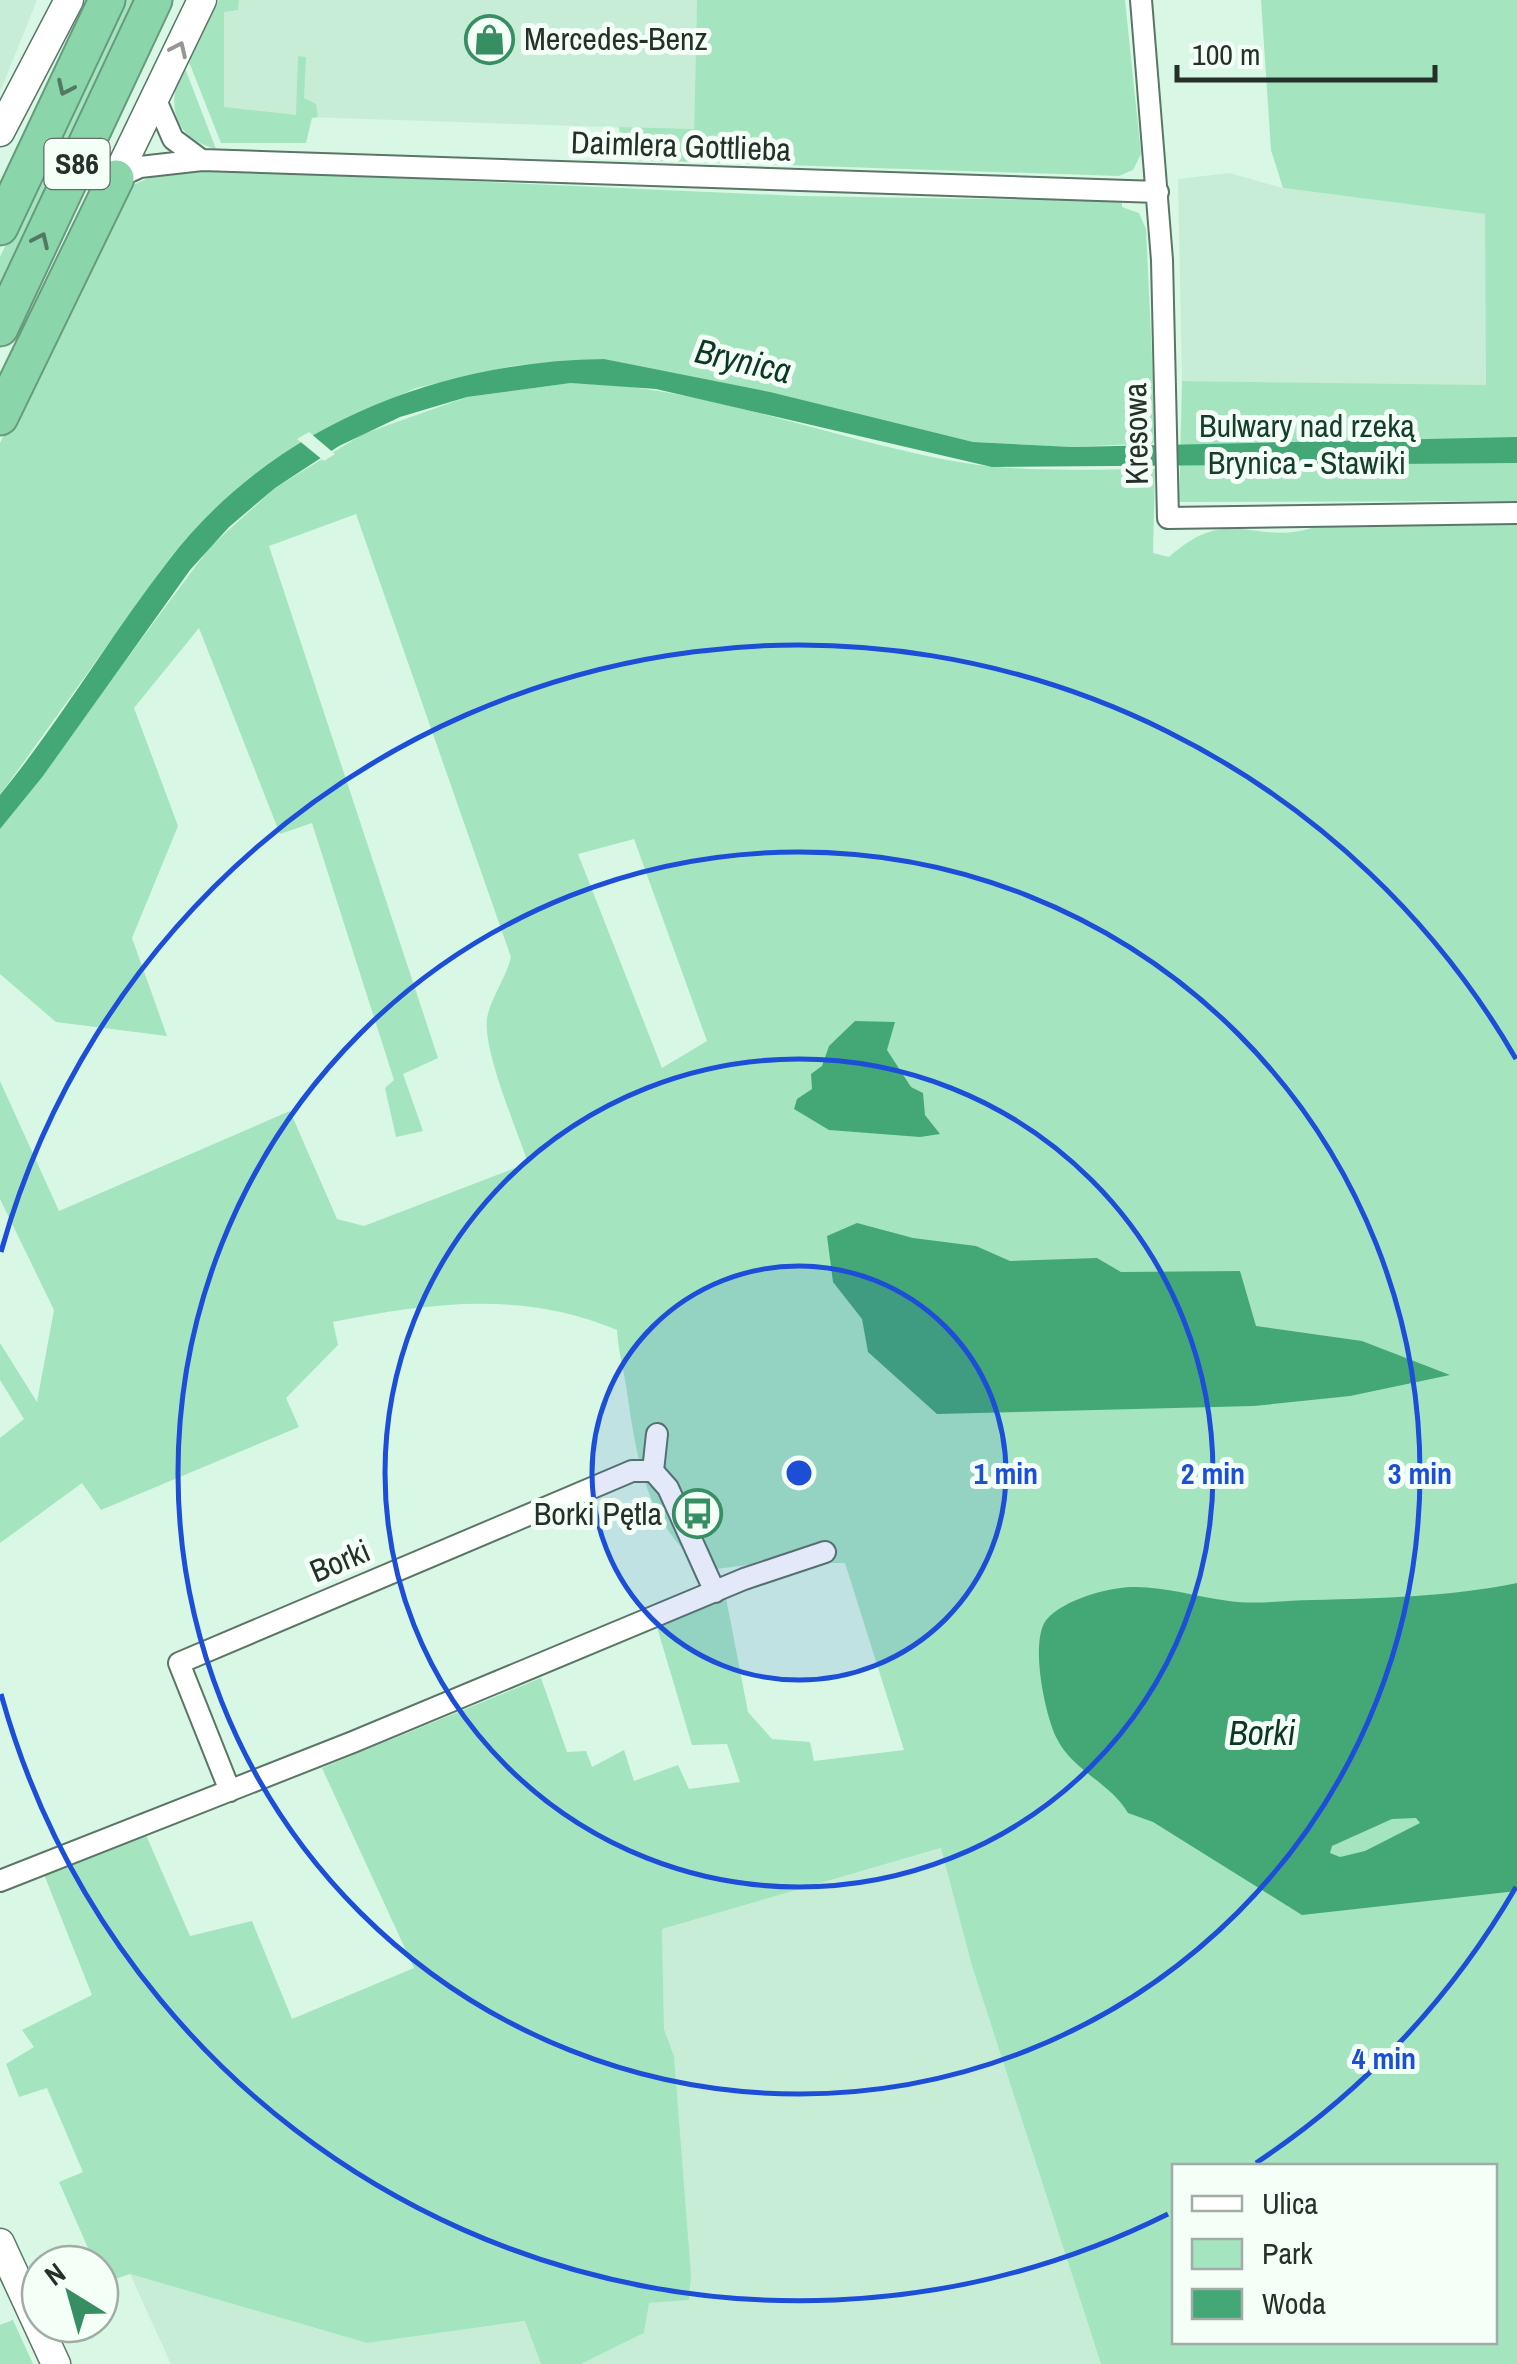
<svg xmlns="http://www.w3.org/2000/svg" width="1517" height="2364" font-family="'Archivo Narrow',sans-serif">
  <rect width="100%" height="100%" fill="#d8f7e4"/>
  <path fill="#c8edd6" d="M0,0h37l-37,92z
    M224,0h473l-3,130 -480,-16z
    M1229,173l54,15 203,26v172l-304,-5 -4,-202z
    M942,1848l30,118 129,398h-520l63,-31 4,-30 41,-4 -15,-243 -10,-27 -2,-100z
    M130,2274l237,69 159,-22 15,43h-370z"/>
  <path fill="#a4e5bf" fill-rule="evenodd" d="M122,0h16l-138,293v-36z
    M219,0h20l-1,10 -14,2v95l72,8 2,-59 8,1 -2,41 12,6 2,13 -6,1 -6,25h-85l-32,-81z
    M697,0h428l16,154 -8,16 -14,6 -485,-16 -12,-9 -3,-24 75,2z
    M1261,0h256v501l-338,1 3,-121 304,4 -1,-171 -202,-26 -12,-38z
    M183,63l33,86c-46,-12 -49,-48 -33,-86z
    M171,168l629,28 322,5v6l17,6 7,16 10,214 -84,4 -99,-5 -369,-83 -92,7 -96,22 -103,47 -49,34 -57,49 -37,40 -170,237v-352l110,-229 21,-28z
    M571,383c136,2 261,58 394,80 63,10 128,6 190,6l-2,84 16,4c63,-56 84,-8 149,-31l199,-3v1841h-416l-129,-398 -31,-118 -279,81 2,100 10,27 17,219 -2,25 -40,3 -5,30 -63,31h-40l-16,-43 -158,22 -237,-69 -26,9 -4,-19h-5l-36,-82 24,-10 -36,-84 -28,9 -13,-33 28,-17 -12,-17 70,-35 -49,-123 103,-37 44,101 62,-15 40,98 122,-51 -92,-200 219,-90 26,74 19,-1 6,16 32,-17 10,31 44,-16 11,24 51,-7 -13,-38 -35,1 -35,-118 69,-29 22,114 24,27 38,3 4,19 90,-11 -59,-187h-82l-55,7c-61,-41 -71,-110 -81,-178 -3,-21 -9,-41 -10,-62 -92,-40 -190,-27 -284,-8l5,23 -52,53 13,29 -198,83 -19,-27 -82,60v-105l24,-19 -24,-39v-37l37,59 17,-92 -54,-111v-118l59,130 231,-100 47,108 27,7 164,-63c-10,-31 -49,-121 -40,-149 5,-20 18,-36 23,-57l-155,-443 -87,32 169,512 -35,16 20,57 -27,6 -11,-49 9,-8 -82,-257 -32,11 -81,-206 -65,80 44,118 -46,112 35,98 -111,-14 -56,-48v-145l210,-282 65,-59 88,-54 104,-37zM634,839l73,202 -45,27 -84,-214zM1174,2166h320v176h-320z
    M13,2320l20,44h-33v-39z"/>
  <path fill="#44a876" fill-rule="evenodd" d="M604,359l166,33 203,50 99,5 445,-10v26l-525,4 -336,-78 -85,-6 -104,14 -67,20 -61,29 -64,42 -46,39 -39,43 -147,206 -43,53v-34c61,-75 110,-159 169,-235 103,-134 270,-199 435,-201z
    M855,1021l40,1 -8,28 24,37 12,6 2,22 15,19 -20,3 -91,-7 -35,-21 3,-10 15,-10 -1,-15 11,-8 7,-20z
    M857,1223l56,15 63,8 34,15 87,-3 24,14 119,-1 16,55 106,15 88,34 -100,21 -96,10 -317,8 -69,-62 -6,-33 -29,-37 -6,-46z
    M1517,1583v308l-215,24 -149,-93 -25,-9c-18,-31 -56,-42 -72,-76 -11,-23 -27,-97 -9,-118 17,-19 59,-31 84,-32 33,-1 66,10 98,14 27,4 57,-1 84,-1 69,-2 136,-3 204,-17zM1392,1819l24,-1 4,5 -55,28 -25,6 -10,-4 2,-7z"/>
  <path fill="#d8f7e4" d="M309,432l26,22 -11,7 -27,-22z"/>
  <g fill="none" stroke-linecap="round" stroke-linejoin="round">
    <defs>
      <path id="street" d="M1141,0l21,260 6,258 349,-5
        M155,98l18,41 27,20
        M116,178l24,-11 62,-7 956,32
        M653,1471l15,17 47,104
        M653,1471l4,-37
        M230,1791l-51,-128 453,-192h21
        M0,1881l353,-139 391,-163 81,-27"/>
      <path id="secondary" d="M0,132l69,-132
        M116,178l86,-178
        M0,2243l56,121"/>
      <path id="highway" d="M0,227l107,-227
        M0,328l154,-328
        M0,417l116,-239"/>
    </defs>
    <use href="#street" stroke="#5b7666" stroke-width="24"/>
    <use href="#secondary" stroke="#5b7666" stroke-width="31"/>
    <use href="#highway" stroke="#669b7d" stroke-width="39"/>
    <use href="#street" stroke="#fff" stroke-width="20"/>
    <use href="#secondary" stroke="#fff" stroke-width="28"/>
    <use href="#highway" stroke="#8ad5aa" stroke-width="35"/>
  </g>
  <defs><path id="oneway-chevron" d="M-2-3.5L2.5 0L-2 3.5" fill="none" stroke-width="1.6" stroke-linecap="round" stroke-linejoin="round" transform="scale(2.5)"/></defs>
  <use stroke="#929894" href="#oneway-chevron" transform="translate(179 49) rotate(-65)"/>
  <g stroke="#527a63">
    <use href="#oneway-chevron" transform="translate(65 88) rotate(115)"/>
    <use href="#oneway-chevron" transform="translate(41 240) rotate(-65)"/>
  </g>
  <circle cx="799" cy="1473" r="207" fill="#1d4ed8" fill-opacity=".12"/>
  <g fill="none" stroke="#1d4ed8" stroke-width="5">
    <circle cx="799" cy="1473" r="207"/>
    <circle cx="799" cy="1473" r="414"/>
    <circle cx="799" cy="1473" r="621"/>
    <path d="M1516 1887A828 828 0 0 1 1256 2163M1168 2214A828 828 0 0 1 1 1694M1 1252A828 828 0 0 1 1516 1059"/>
  </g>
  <defs>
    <symbol id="shop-ring" viewBox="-11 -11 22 22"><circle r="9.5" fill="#f3fff7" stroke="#378e63" stroke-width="1.5"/><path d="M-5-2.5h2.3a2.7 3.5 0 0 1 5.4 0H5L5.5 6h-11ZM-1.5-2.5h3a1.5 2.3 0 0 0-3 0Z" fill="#378e63"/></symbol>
    <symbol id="bus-ring" viewBox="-11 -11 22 22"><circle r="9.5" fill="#f3fff7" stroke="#378e63" stroke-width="1.5"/><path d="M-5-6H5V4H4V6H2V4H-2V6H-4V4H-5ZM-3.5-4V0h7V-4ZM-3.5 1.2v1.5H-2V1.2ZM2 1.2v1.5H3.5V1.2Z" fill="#378e63"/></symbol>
  </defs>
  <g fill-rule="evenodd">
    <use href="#shop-ring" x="462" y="12" width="55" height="55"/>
    <use href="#bus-ring" x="670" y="1486" width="55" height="55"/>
  </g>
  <g text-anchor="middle" stroke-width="10" stroke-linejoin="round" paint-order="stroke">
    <rect fill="#f3fff7" stroke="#626e67" stroke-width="2.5" x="44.5" y="139" width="65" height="50" rx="8"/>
    <g font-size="30" font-weight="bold" fill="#243029">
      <text x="77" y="174">S86</text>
    </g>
    <g font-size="32" fill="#243029" stroke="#f3fff7" text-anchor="start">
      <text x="524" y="50">Mercedes-Benz</text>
      <text x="662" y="1525" text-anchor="end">Borki Pętla</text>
    </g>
    <g font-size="32" fill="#243029" stroke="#f3fff7">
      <text transform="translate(681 146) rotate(2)" y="11">Daimlera Gottlieba</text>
      <text transform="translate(1136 434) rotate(-91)" y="11">Kresowa</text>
      <text transform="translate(340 1561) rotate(-23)" y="11">Borki</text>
    </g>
    <g font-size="32" fill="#143e29" stroke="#f3fff7">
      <text x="1307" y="437">Bulwary nad rzeką<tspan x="1307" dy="37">Brynica - Stawiki</tspan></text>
    </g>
    <g font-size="35" font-style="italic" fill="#0c3723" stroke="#f3fff7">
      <text transform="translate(743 361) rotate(13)" y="12">Brynica</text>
      <text x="1262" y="1745">Borki</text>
    </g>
  </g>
  <circle cx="799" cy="1473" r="15" fill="#1d4ed8" stroke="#f3fff7" stroke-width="5"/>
  <g font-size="30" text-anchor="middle" font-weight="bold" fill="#1d4ed8" stroke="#f3fff7" stroke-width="10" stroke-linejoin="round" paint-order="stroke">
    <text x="1006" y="1484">1 min</text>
    <text x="1213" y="1484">2 min</text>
    <text x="1420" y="1484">3 min</text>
    <text x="1384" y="2069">4 min</text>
  </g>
  <rect x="1172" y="2164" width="325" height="180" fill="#f3fff7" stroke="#a0aca5" stroke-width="2.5"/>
  <rect x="1192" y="2196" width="50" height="15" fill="#ffffff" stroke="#a0aca5" stroke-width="2.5"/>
  <text x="1262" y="2214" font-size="30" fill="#243029">Ulica</text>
  <rect x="1192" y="2239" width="50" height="30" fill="#a4e5bf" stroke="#a0aca5" stroke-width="2.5"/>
  <text x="1262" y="2264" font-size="30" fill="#243029">Park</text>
  <rect x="1192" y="2289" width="50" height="30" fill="#44a876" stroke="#a0aca5" stroke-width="2.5"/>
  <text x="1262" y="2314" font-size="30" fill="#243029">Woda</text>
  <g transform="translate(70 2294) rotate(323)"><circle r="48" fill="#f3fff7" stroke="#a0aca5" stroke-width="2.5"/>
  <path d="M0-8L18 38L0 25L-18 38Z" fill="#378e63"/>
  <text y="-15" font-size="28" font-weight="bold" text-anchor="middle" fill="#243029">N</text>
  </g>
  <path d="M1177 65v15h258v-15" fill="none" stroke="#243029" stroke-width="5"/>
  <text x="1192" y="65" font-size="30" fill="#243029" stroke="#f3fff7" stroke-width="8" paint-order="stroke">100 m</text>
</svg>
